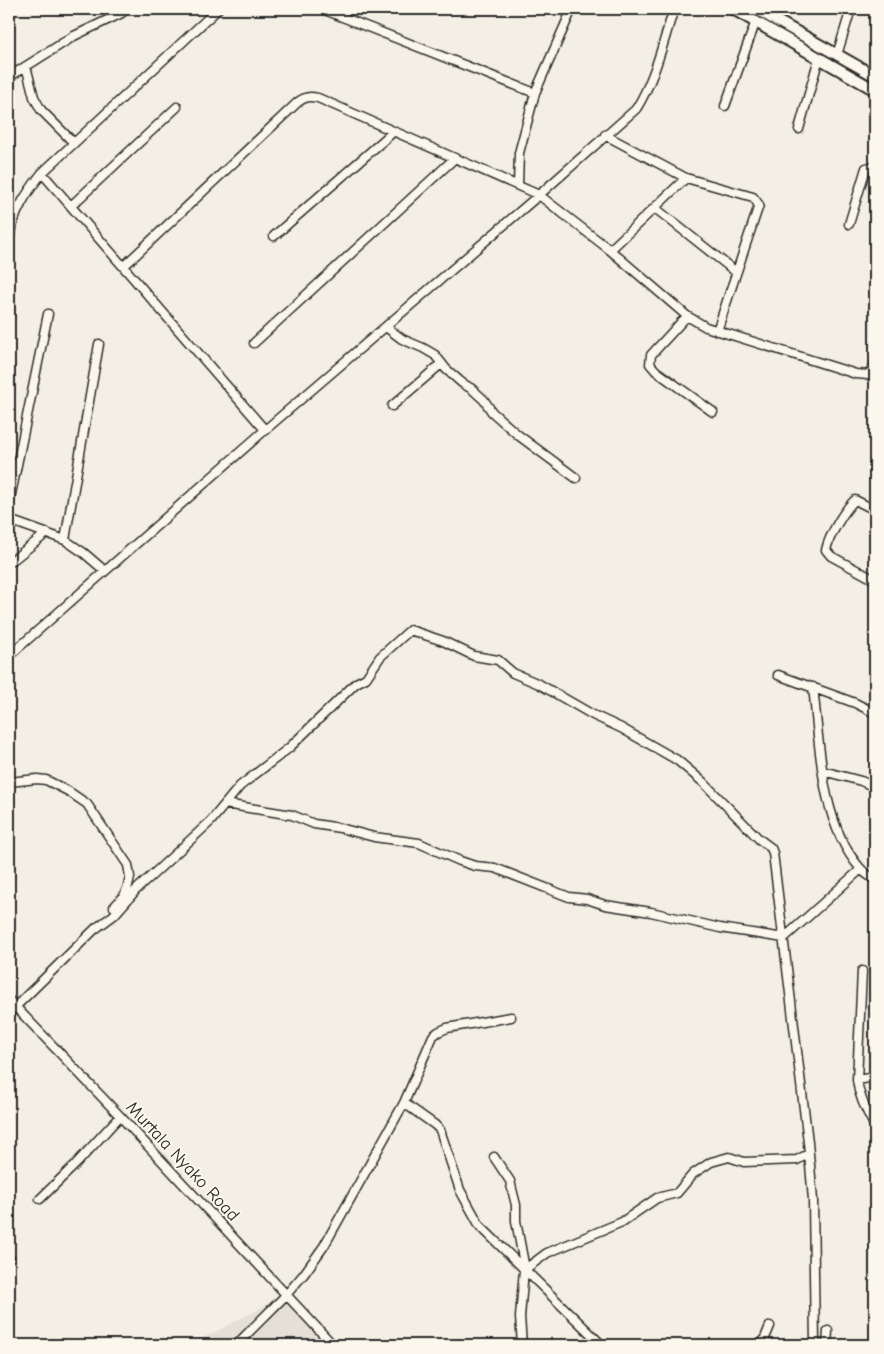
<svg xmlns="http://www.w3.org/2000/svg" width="884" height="1354" font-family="'Comic Neue',sans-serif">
  <rect width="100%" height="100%" fill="#f3efe4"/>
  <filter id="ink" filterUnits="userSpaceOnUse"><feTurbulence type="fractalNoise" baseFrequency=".02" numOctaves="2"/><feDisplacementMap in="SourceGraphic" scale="10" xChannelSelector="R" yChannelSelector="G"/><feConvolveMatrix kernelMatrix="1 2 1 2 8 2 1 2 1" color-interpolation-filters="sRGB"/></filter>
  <g filter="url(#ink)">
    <path fill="#e4e0d6" d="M286,1295l47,50h-143z"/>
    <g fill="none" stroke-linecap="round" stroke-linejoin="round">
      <defs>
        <path id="minor" d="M322,9l213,84
          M837,55l14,-46
          M26,66l8,31 7,13 33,33
          M9,77l65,-41 48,-23
          M725,106l31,-85
          M799,129l20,-71
          M605,135l81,43 67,19 6,8 -42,126
          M42,173l223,257
          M518,185l1,-32 16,-60 37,-84
          M71,206l106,-99
          M655,208l81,64
          M849,224l17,-56 9,-2
          M274,236l119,-104
          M9,239c5,-27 16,-44 33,-66l176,-164
          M610,250l76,-72
          M124,266l174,-164c7,-5 11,-6 20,-4l221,97 71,55 77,66 19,11 150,47 12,1 7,-9
          M687,316l-36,39 -1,9 6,7 57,41
          M386,327l16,12 21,9 12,7 11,14 16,14 10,6 12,11 8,12 26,23 58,43
          M254,343l201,-185
          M392,406l49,-42
          M9,504l39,-190
          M875,510l-20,-10c-11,10 -26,36 -29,50l5,6 44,24
          M9,520l56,20 19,13 21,18
          M65,540l34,-196
          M9,563l38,-30
          M9,656l256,-226 274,-235 97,-86c19,-30 27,-67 38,-100
          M778,675l77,28 20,10
          M813,687c7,58 7,135 47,181 4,5 10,8 15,12
          M823,771l38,10 14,6
          M9,782l28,-3 9,1 22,11 19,13 41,61 2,12 -2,9 -4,10 -10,11
          M225,804l67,11 22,9 26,4 34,9 45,6 41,18 15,5 20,2 74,29 18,2 18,6 46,7 69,16 64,10 77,-69
          M95,929l19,-14 22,-25 75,-69 29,-35 49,-38 67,-65 10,-5 14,-21 30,-27 33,11 31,15 24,4 15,13 26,11 54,31 28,13 56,32 26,22 56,57 12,9 2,5 35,289 5,58 2,145
          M862,971l-5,109c2,18 10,31 18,47
          M9,1000l111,116 213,229
          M9,1013l88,-86
          M857,1080l18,-3
          M404,1103l31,22 5,5 20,60 20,36 122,119
          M494,1157l16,24 6,24v16l9,48
          M40,1199l36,-35 44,-48
          M9,1259l1,-1
          M236,1345l50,-50 18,-21 20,-28 80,-143 29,-67 5,-4 9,-4 64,-11
          M522,1345l-2,-28 4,-47 23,-17 75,-31 35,-24 20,-5 16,-19 18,-12 18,-5 15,5 53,-2 11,-6
          M762,1345l8,-19
          M827,1345l1,-14"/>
        <path id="major" d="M733,9l142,81
          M756,9l119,67"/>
      </defs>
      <use href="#minor" stroke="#2b2b2b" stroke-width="11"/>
      <use href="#major" stroke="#2b2b2b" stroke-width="14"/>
      <use href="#minor" stroke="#fbf7ec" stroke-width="8"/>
      <use href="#major" stroke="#fbf7ec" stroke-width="10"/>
    </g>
  </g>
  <g text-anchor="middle" stroke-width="4" stroke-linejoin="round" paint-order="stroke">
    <g font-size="18" fill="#2b2b2b" stroke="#fbf7ec">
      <text transform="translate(183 1161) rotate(47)" y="6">Murtala Nyako Road</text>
    </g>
  </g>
  <rect width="884" height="1354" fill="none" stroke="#fbf7ec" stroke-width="30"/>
  <rect x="15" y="15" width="854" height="1324" fill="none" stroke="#2b2b2b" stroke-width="2" filter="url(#ink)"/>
</svg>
